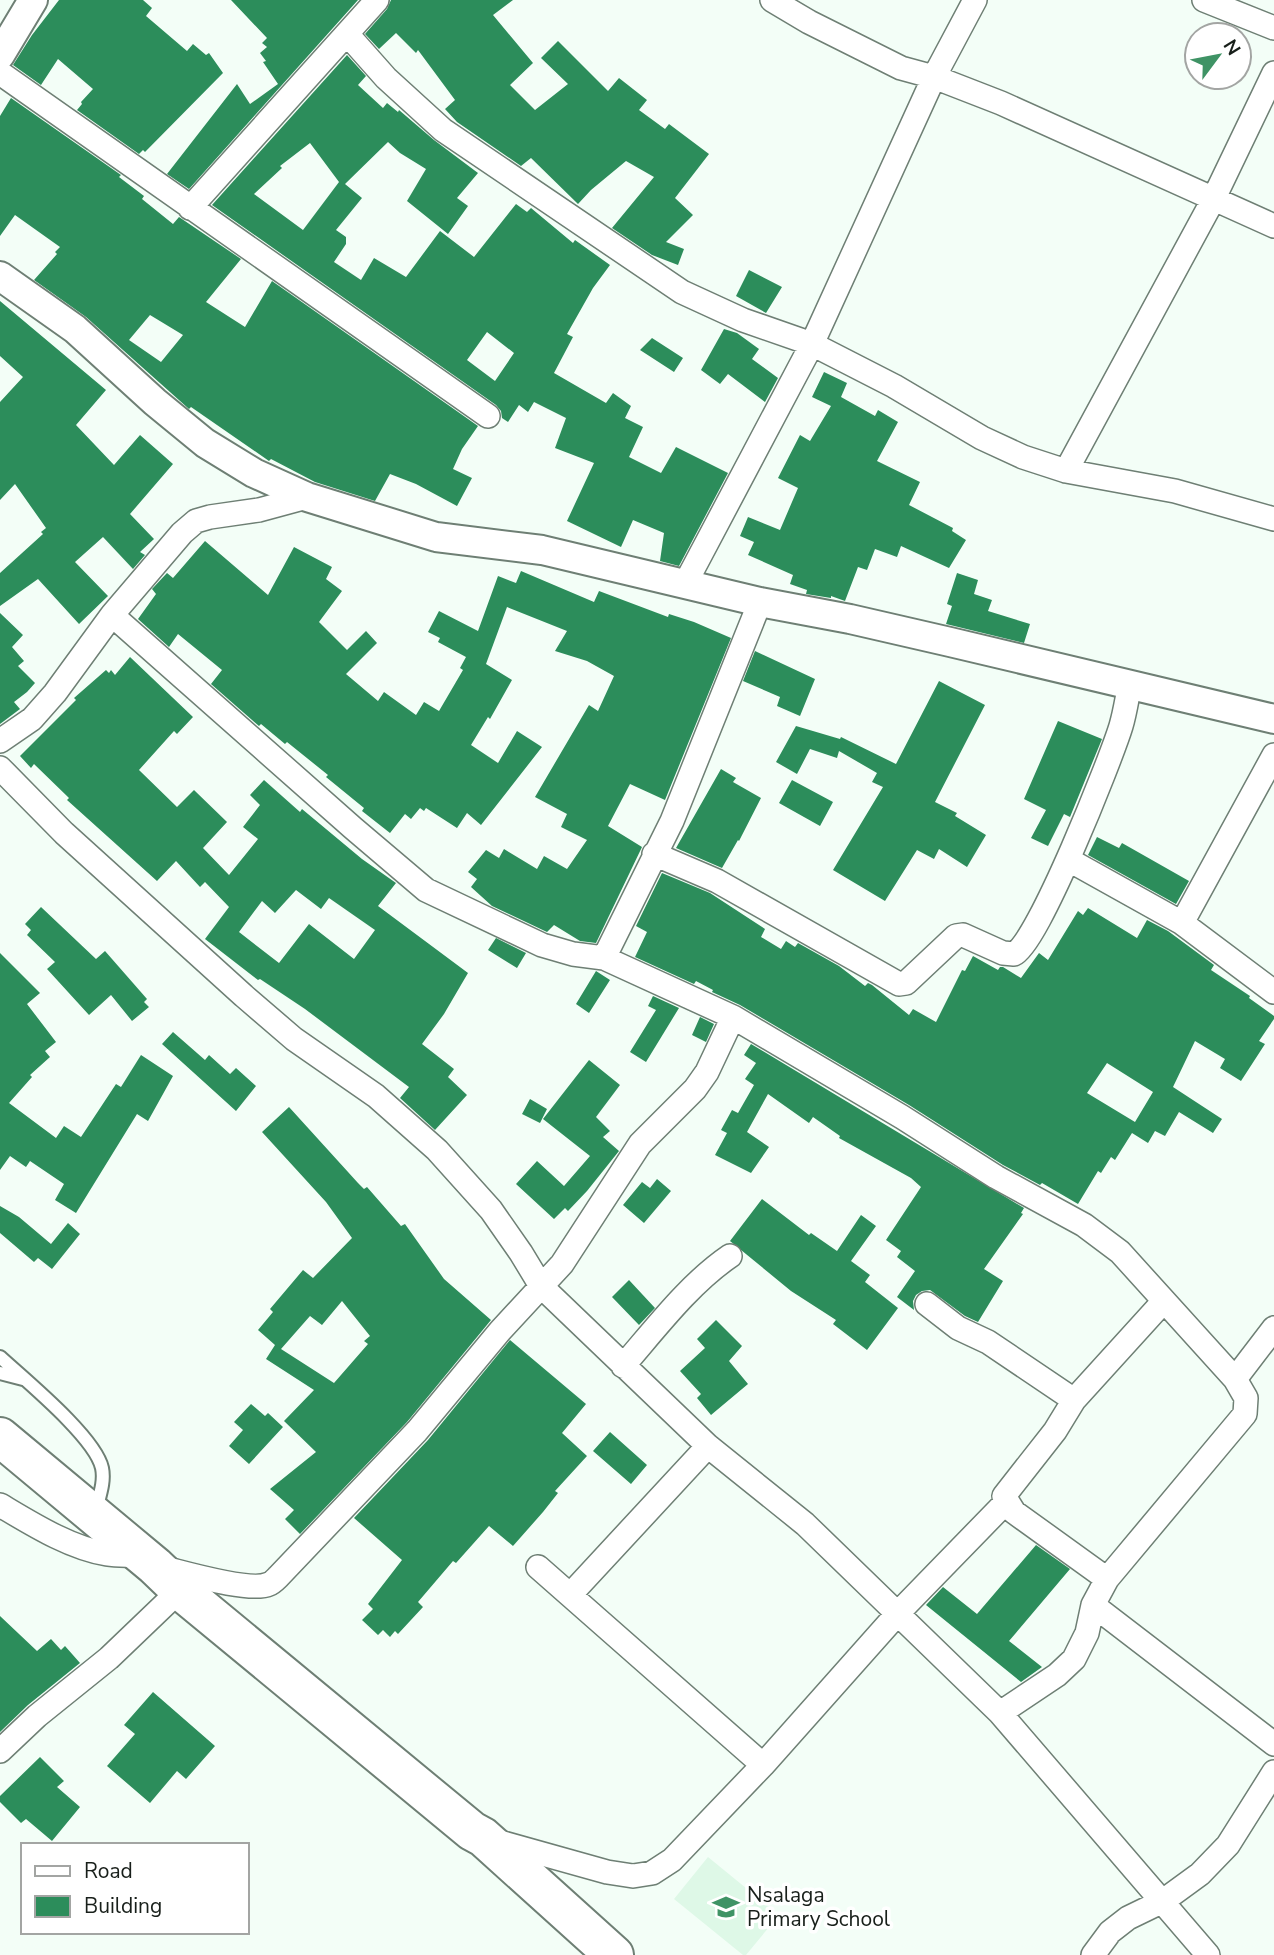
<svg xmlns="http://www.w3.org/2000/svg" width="1274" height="1955" font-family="'Nunito Sans',sans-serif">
  <rect width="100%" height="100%" fill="#f3fef7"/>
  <path fill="#def8e7" d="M708,1857l71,58 -33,40h-3l-69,-56z"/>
  <path fill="#2c8d5b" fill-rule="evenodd" d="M59,0h84l9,8 -6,8 41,35 6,-7 13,11 3,-2 14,20 -78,79 -2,-2 -4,4 -62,-44 5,-6 -1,-2 12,-13 -35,-30 -17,26 -28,-20 19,-30z
    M231,0h127l-169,189 -22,-15 70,-90 13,20 28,-20 -15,-22 3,-1 -6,-8 7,-6 -5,-4 5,-5z
    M391,0h122l-20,15 40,48 -23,22 25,25 33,-26 -27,-26 17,-17 50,50 11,-13 28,22 -8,10 26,19 4,-5 40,30 -34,44 18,17 -27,27 18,7 -6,16 -26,-10 -40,-27 42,-51 -28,-16 -35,29 -13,14 -47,-46 -10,8 -64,-44 -12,-13 10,-9 -37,-50 -2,3 -20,-20 -17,16 -14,-15 22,-25z
    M347,55l19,21 -8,9 25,23 4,-5 11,9 1,-2 35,30 44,33 -21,25 11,8 -20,28 -41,-33 19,-32 -26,-16 -12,-11 -43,42 17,14 -26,32 10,7v7l-12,18 27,18 13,-22 32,19 34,-46 34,26 42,-53 11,8 4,-4 42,35 2,-3 35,25 -17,23 -26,46 6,3 -19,36 52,30 7,-10 18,13 -6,12 18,9 -14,30 32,16 15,-26 52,26 -49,93 -19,-5 4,-28 -31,-13 -12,27 -54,-26 27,-58 -39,-15 11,-30 -32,-16 -6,10 -9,-7 -11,17 -6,-4 -1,-7 -5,-6 -284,-200zM310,143l29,39 -36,48 -49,-36 28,-26 -2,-2zM487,332l27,21 -19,28 -28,-21z
    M11,98l110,77 -2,2 25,19 -2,3 31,25 6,-7 62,42 -35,43 39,25 27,-46 206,145 -16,23 -9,20 19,9 -15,28 -41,-22 -26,-10 -15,27 -60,-19 -44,-23 -2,2 -78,-54 -2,2 -103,-92 -52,-37 23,-26 -2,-2 5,-5 -45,-32 -15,21v-120zM150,315l33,20 -22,27 -32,-22z
    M749,270l33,17 -16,26 -30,-17z
    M0,301l106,89 -30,35 38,40 26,-30 33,29 -43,50 24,25 -14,13 5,3 -12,14 -30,-32 -28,25 33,34 -29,28 -41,-45 -38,27v-33l43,-39 -2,-2 5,-4 -31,-44 -15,16v-98l23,-25 -23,-21z
    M724,329l13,4 22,16 -7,10 26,19 -13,24 -37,-28 -8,10 -19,-14z
    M652,338l31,20 -9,14 -34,-22z
    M824,372l23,11 -6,14 34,19 3,-6 20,12 -21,39 43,21 -11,23 44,23 -1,3 14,9 -17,28 -48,-22 -4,11 -22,-8 -8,21 -9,-3 -13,34 -14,-5v2l-25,-4 1,-4 -17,-6 3,-9 -45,-20 6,-13 -14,-6 8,-19 32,13 18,-42 -20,-10 22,-43 10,6 21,-35 -19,-9z
    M205,541l63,54 26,-48 38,20 -6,12 16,12 -23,31 28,28 19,-19 11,12 -31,31 32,27 6,-9 32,23 8,-13 15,9 24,-41 -3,-2 6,-11 -28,-15 2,-4 -12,-6 11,-21 39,20 20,-55 18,7 5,-12 73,31 5,-11 69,26 1,-3 25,8 37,16 -66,162 -35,-16 -22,42 34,21 -46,96 -16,-2 -26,-16 -7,7 -55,-26 -21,-19 6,-8 -9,-7 18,-22 13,8 5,-9 33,20 7,-13 23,13 20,-29 -26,-13 6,-13 -32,-17 54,-92 9,6 16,-35 -27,-15 -32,-10 12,-20 -60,-24 -21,57 26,16 -22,39 -2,-2 -17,28 27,18 19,-32 25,16 -61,78 -14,-12 -10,15 -31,-20 -2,3 -4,-3 -9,11 -6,-5 -15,19 -28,-22 2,-3 -38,-31 2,-2 -41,-33 -2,2 -24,-20 -2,2 -48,-42 11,-14 -44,-36 -9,13 -31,-28 18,-25 -4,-5 15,-16 6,5z
    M957,573l21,7 -4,14 18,6 -4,11 42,13 -6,19 -78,-19 6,-18 -5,-2z
    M0,613l23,22 -11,12 12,14 -6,5 17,17 -8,9 -13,10 6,7 -20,15z
    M755,651l60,28 -15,37 -23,-10 3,-9 -37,-16z
    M130,657l63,60 -16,17 -3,-3 -35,39 38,37 17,-17 33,32 -24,26 26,27 29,-36 -15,-12 17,-22 -10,-10 14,-15 36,32 2,-3 60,50 34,24 -18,23 90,67 -24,41 -22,30 32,25 -6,8 19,18 -32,35 -35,-32 9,-11 -104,-78 -45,-30 -2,1 -53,-41 24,-32 -24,-25 -5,5 -24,-26 -19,20 -90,-81 2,-2 -35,-34 -3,4 -11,-12 56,-56 -2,-2 32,-28 3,3 2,-3 4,5zM296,890l25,19 8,-11 46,32 -21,29 -45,-35 -30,39 -40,-31 23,-31 13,12z
    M939,681l46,24 -50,97 22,11 -2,3 31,19 -19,32 -28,-18 -5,10 -17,-9 -32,51 -52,-31 50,-83 -11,-5 5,-9 -38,-22 -2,7 -27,-9 -13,25 -21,-12 20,-36 44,13 1,-2 55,27z
    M1058,721l44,18 -32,78 -6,-3 -16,32 -17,-8 15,-28 -22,-11z
    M721,769l15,9 -3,4 28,16 -22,43 -1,-1 -16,28 -46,-20z
    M792,780l41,22 -13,24 -41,-23z
    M1097,837l22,11 3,-5 67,38 -13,23 -88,-49z
    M662,873l48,20 55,36 -4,8 20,12 5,-8 9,6 3,-4 41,23 26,20 3,-3 4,2 37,30 4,-6 23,13 26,-52 3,1 8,-15 25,14 2,-3h3l18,11 18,-25 9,7 30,-49 5,4 5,-7 49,30 10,-18 21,11 46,34 -3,5 39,26 -1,2 25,18v3l-15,22 6,3 -24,37 -21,-13 5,-9 -30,-18 -22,46 49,32 -9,14 -34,-21 -14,24 -10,-5 -7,12 -16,-10 -17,27 -4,-3 -10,16 -3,-2 -20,33 -36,-21 -2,2 -37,-20 -94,-60 -169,-100 -28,-13 1,-2 -17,-9 -2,3 -59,-27 12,-25 -11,-6zM1107,1063l46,29 -18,30 -48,-29z
    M41,907l55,52 9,-8 42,48 -3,3 5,5 -17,14 -21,-26 -22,20 -42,-46 8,-7 -28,-27 4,-5 -6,-6z
    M496,938l30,15 -9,15 -29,-18z
    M0,953l40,40 -13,11 29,38 -11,9 5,6 -20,18 2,2 -23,26 47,35 8,-12 17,11 35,-53 5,3 20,-32 32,21 -25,45 -11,-7 -61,99 -21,-13 9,-16 -34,-23 -4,6 -16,-11 -10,14z
    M596,971l14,9 -21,33 -13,-9z
    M653,996l26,12 -33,54 -16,-10 26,-42 -8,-4z
    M700,1017l14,7 -8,18 -14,-7z
    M173,1032l32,28 4,-5 21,19 6,-6 20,18 -20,25 -74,-67z
    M751,1044l273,164 -3,5 2,1 -39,55 19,12 -25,41 -13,-6 -35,-26 -8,1 -6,4 -3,6 1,9 -17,-13 18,-26 -18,-14 4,-6 -15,-11 35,-53 -10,-9 -72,-40 1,-2 -27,-19 -4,6 -41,-29 -21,38 22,15 -18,26 -36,-18 12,-22 -6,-3 11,-20 6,3 16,-28 -9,-6 11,-16 -12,-8z
    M589,1060l31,25 -24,32 14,14 -7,6 16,14 -32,40 -19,20 -3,-3 -11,11 -38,-35 21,-23 27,25 26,-30 -47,-37z
    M530,1099l17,10 -7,14 -18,-9z
    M289,1107l69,76 6,6 3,-2 34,39 4,-2 39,55 47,41 -84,102 -107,112 -15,-15 9,-9 -24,-21 46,-37 -32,-31 30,-31 -48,-31 9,-14 -17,-15 15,-18 -3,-3 33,-39 10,8 39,-40 -26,-36 -64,-70zM342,1301l28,35 -6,5 4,3 -34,39 -53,-34 29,-33 12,9z
    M657,1179l14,12 -27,32 -21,-18 19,-23 8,6z
    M762,1199l47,36 2,-2 26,18 24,-36 15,11 -25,35 19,14 -5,7 33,26 -31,42 -34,-26 3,-4 -45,-29 -61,-50z
    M0,1206l19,11 32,27 17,-21 12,11 -28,35 -14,-11 -4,4 -34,-29z
    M629,1280l26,28 -16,17 -27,-28z
    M716,1320l26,26 -13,15 19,23 -37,31 -14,-17 4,-4 -21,-23 25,-23 -8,-9z
    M510,1340l76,64 -24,29 25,23 -32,35 3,2 -15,19 -30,34 -24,-20 -33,37 -3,-2 -35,41 5,5 -25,27 -3,-3 -5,6 -7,-7 -5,5 -16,-15 11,-11 -5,-5 34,-44 -48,-42 74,-78z
    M251,1404l14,12 3,-3 15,14 -34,37 -20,-18 14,-16 -9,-8z
    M610,1432l37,33 -16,19 -38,-33z
    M1036,1545l34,24 -61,72 33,26 -21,15 -95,-77 17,-18 34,27z
    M0,1616l37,35 14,-12 10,11 4,-4 15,17 -52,42 -28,27z
    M153,1692l62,54 -29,33 -9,-8 -27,32 -43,-37 28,-32 -11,-9z
    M40,1757l24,24 -7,6 23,20 -28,34 -26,-22 -5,4 -21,-21v-6z"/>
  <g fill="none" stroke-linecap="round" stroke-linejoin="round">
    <defs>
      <path id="service" d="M0,1357c25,23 95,80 102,111 3,14 -3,29 -6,42
        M0,1373l23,6"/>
      <path id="minor" d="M772,0l37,22 92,46 33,9 67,26 273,123
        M1204,0l70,28
        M347,34l39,44 57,52 239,162 61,28 69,24 82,42 88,52 41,19 43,14 109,20 99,28
        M0,73l488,343
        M190,208l187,-208
        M1066,471l147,-271 61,-127
        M685,584l127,-240 122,-267 41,-77
        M112,615l241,213 73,62 116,55 31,9 31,4 129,59 169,100 94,60 88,48 36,27 115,127 11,19 -1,16 -138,165 -14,26 -6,28 -13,26 -17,16 -57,38
        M0,741l32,-22 23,-26 57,-78 70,-82 14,-12 14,-4 49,-7 48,-13
        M0,768l64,65 180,163 50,43 82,57 61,54 54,60 30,43 20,33 167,160 97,78 195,189 208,242
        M654,854l63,27 182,103 7,-1 50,-47 7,-1 40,18 11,1c23,-9 97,-195 107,-228 4,-13 6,-28 9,-42
        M1069,860l113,63 92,69
        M1182,923l92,-168
        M604,958l68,-137 88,-219
        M927,1304l31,24 30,14 86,58
        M623,1366c33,-38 66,-82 107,-110
        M1235,1379l39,-51
        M0,1505c32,19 70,43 107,49 11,2 23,1 34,1
        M160,1567c22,5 90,26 109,17 3,-1 6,-4 9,-7l139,-146 83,-100 62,-67 78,-120 55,-55 12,-17 26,-55
        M538,1567l225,198
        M1107,1579l-93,-67 -10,-16 51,-65 19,-31 89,-98
        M570,1595l138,-149
        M1093,1605l181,139
        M0,1751l37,-35 72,-58 71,-68
        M496,1841l111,31 26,4 19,-3 20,-13 91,-95 136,-153 107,-110
        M1093,1955l17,-23 18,-14 35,-17 37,-27 28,-29 46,-73"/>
      <path id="tertiary" d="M0,55l33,-55
        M0,276l75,53 80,73 50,41 49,30 53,24 129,40 106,13 218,52 90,17 100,23 324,77"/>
      <path id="trunk" d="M0,1437l155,129 25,24 292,241 11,6 131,118"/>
    </defs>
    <use href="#service" stroke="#6e7f74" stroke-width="16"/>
    <use href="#minor" stroke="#6e7f74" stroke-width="26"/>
    <use href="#tertiary" stroke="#6e7f74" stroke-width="32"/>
    <use href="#trunk" stroke="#6e7f74" stroke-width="42"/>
    <use href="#service" stroke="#fff" stroke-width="12"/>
    <use href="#minor" stroke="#fff" stroke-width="23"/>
    <use href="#tertiary" stroke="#fff" stroke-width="28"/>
    <use href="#trunk" stroke="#fff" stroke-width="38"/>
  </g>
  <defs>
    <symbol id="school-bare" viewBox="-9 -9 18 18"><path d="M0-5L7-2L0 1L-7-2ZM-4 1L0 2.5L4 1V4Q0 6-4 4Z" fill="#3f9365" stroke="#fff" stroke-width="2.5" paint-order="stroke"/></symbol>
  </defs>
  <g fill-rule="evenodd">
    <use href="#school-bare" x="707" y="1888" width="38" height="38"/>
  </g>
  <g text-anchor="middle" stroke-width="7" stroke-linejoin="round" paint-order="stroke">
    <g font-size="21" fill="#181f1a" stroke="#fff" text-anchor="start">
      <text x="747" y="1902">Nsalaga<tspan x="747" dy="24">Primary School</tspan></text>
    </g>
  </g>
  <rect x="21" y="1843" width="228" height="91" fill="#ffffff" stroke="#a3a5a3" stroke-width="2"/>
  <rect x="35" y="1866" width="35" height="10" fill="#ffffff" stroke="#a3a5a3" stroke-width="2"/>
  <text x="84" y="1878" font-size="21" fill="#181f1a">Road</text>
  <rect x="35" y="1896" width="35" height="21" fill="#2c8d5b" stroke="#a3a5a3" stroke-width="2"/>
  <text x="84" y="1913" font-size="21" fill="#181f1a">Building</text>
  <g transform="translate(1218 56) rotate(58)"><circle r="33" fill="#ffffff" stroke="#a3a5a3" stroke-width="2"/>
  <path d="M0-5L12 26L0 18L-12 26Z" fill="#3f9365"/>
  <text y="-10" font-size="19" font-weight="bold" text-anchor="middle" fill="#181f1a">N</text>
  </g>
</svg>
